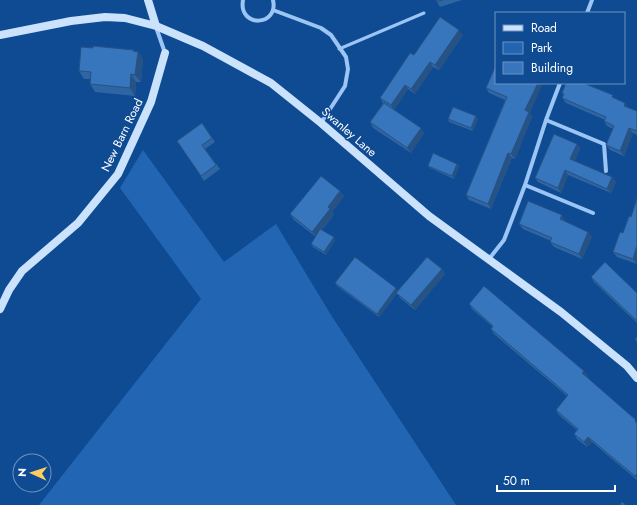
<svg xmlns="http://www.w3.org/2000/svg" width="637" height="505" font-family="Jost,sans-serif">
  <rect width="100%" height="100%" fill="#0f4b93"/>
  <path fill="#2165b3" d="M143,150l81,112 52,-38 55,91 125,190h-417l162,-206 -81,-111z"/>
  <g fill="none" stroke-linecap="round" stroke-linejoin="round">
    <path stroke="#9bc5f4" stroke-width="3" d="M339,49l85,-36"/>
    <path stroke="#9bc5f4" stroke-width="4" d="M243,0c-5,28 36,27 30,0
      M273,10l48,18 10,7 15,22 2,12 -3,17 -24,37
      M587,13l5,-13
      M156,27l9,26
      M546,120l58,24 2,27
      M525,185l68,28
      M489,259l15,-19 21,-55 21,-65 14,-37"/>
    <path stroke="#cbe2fd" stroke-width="8" d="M148,0l8,26
      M0,35l71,-14 34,-4 20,1 31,8 47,20 68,37 50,40 108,93 132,96 66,54 10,12
      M0,309l9,-19 13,-19 56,-48 40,-49 33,-72 14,-49"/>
  </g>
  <path fill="#2f65a2" d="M436,0h26l-22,7z
    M463,35l-24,35 -6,-3 -18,27 -7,-5 -14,21 27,18 3,5 -13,20 -38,-25 -3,-6 13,-19 -3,-5 34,-43z
    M134,51l4,1 5,7 -2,23h-5l-1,14 -40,-4 -5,-8v-5h-6l-5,-8z
    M496,65l36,52 -17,42 -3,-1 -21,51 -22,-9 -3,-5 39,-95 -16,-7 -3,-5z
    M562,93l53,5 14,10 8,3v24l-4,-2 -9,23 -14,-6 -4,-5 7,-16 -6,-3 -3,-5 1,-1 -39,-17 -4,-5 1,-3z
    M448,119h30l-5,12 -24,-9z
    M202,123l13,19 -10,7 15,20 -16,12 -27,-40z
    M577,144l3,5 -5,12 37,16 4,5 -5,11 -43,-18 -7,18 -23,-11 -3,-4z
    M457,164l2,2 -5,13 -24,-11 -2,-2z
    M340,191l4,5 -12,16 2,3 -12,15 13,10 -9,15 -13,-8 -2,-3 5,-7 -22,-17 -4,-6z
    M565,220v2l27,15 -10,22 -28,-12 -4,-5 1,-1 -28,-12 -4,-5z
    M620,232l17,32 -20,-7 -4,-5z
    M442,269l3,5 -30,36 -15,-12 -3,-5 -18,24 -42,-31 -2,-3 63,8z
    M591,277l46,16v30l-43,-41z
    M469,304l119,72 -1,1 50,45v58l-45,-38 -5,5 -10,-8 -3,-5 3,-4 -18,-15 -3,-5 11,-14 -73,-62 -3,-5 2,-2 -21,-18z"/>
  <path fill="#265284" d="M459,30l4,5 -24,35 -4,-5z
    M134,50l3,5 1,-3 5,7 -2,23 -6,-7z
    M430,62l3,5 -18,27 -4,-5z
    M131,74l5,8 -1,14 -5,-8z
    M538,83h5l-13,30 2,4 -17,42 -4,-5 14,-44z
    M405,85l3,4 -14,21 -3,-5z
    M625,103l4,5 -5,-2z
    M476,116l2,3 -5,12 -2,-3z
    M421,128l3,5 -13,20 -4,-5z
    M629,128l4,5 -9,23 -4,-5z
    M577,144l3,5 -6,15 -4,-5z
    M508,153l4,5 -21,51 -3,-5z
    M457,164l2,2 -5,13 -2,-3z
    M565,170l3,5 -7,18 -3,-5z
    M612,177l4,5 -5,11 -4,-4z
    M340,191l4,5 -12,16 2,3 -18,22 -4,-5 16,-25z
    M562,215l3,5 -1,5 -4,-6z
    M588,232l4,5 -10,22 -3,-5z
    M334,237l1,3 -9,15 -2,-3z
    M637,246v18l-4,-5z
    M442,269l3,5 -30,36 -4,-5z
    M396,288l2,3 -19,26 -2,-3z
    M584,371l4,5 -2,2 -4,-5z
    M588,437l4,5 -5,5 -3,-5z
    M637,474v5l-2,-3z"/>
  <path fill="#3775bc" stroke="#265284" d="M436,0h7l-6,2z
    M440,17l19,13 -24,35 -5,-3 -19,27 -6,-4 -14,20 -11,-7 30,-45 4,2z
    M93,46l41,4 -1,1 5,1 -3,23 -4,-1 -1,14 -40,-4 1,-12 -12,-1 2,-24 12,1z
    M496,65v18h42l-13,27 4,2 -18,42 -3,-1 -20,51 -22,-9 41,-98 -21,-9z
    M566,83h17l30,12 -1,2 13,6 -1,3 13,5v20l-8,-3 -9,23 -14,-6 8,-19 -10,-5 2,-4 -44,-19 2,-4 -2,-1z
    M384,103l37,25 -14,20 -37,-26z
    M453,107l23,9 -5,12 -23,-9z
    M202,123l10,15 -10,7 14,20 -15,11 -24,-35z
    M554,134l23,10 -7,15 42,18 -5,12 -42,-19 -7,18 -23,-10z
    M433,153l24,11 -5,12 -24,-10z
    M321,176l19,15 -12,16 2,2 -18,23 -22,-18z
    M637,198v48l-4,13 -20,-7 7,-20 3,1 6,-17 2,1z
    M528,201l34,14 -2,4 28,13 -9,22 -29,-12 2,-4 -33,-14z
    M320,229l14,8 -10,15 -13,-8z
    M355,257l41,31 -19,26 -42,-31z
    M427,257l15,12 -31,36 -15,-12z
    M605,262l32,31v28l-46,-44z
    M484,286l100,85 -2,2 54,47 -1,1 2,3v50l-2,2 -47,-39 -4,5 -10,-8 4,-5 -22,-19 12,-15 -77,-66 2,-3 -24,-22z
    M637,337v5l-2,-3z
    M622,502l4,3h-6z"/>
  <g text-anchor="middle" stroke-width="3" stroke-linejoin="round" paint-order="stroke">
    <g font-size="12" fill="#fff" stroke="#0f4b93">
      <text transform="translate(349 132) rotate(41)" y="4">Swanley Lane</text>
      <text transform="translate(122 135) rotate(-64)" y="4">New Barn Road</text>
    </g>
  </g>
  <rect x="495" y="12" width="130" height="72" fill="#0f4b93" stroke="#6f93be"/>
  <rect x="503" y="25" width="20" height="6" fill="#cbe2fd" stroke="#6f93be"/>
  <text x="531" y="32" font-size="12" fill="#ffffff">Road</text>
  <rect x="503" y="42" width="20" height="12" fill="#2165b3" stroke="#6f93be"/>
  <text x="531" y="52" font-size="12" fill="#ffffff">Park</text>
  <rect x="503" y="62" width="20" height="12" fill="#3775bc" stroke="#6f93be"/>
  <text x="531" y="72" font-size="12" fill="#ffffff">Building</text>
  <g transform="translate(32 473) rotate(273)"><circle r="19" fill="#0f4b93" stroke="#6f93be"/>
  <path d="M0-3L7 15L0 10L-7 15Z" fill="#ffcd5e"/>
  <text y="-6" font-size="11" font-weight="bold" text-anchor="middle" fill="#ffffff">N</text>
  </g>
  <path d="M497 485v6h118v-6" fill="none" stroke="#ffffff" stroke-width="2"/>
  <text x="503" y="485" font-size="12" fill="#ffffff" stroke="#0f4b93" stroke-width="3" paint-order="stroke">50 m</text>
</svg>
